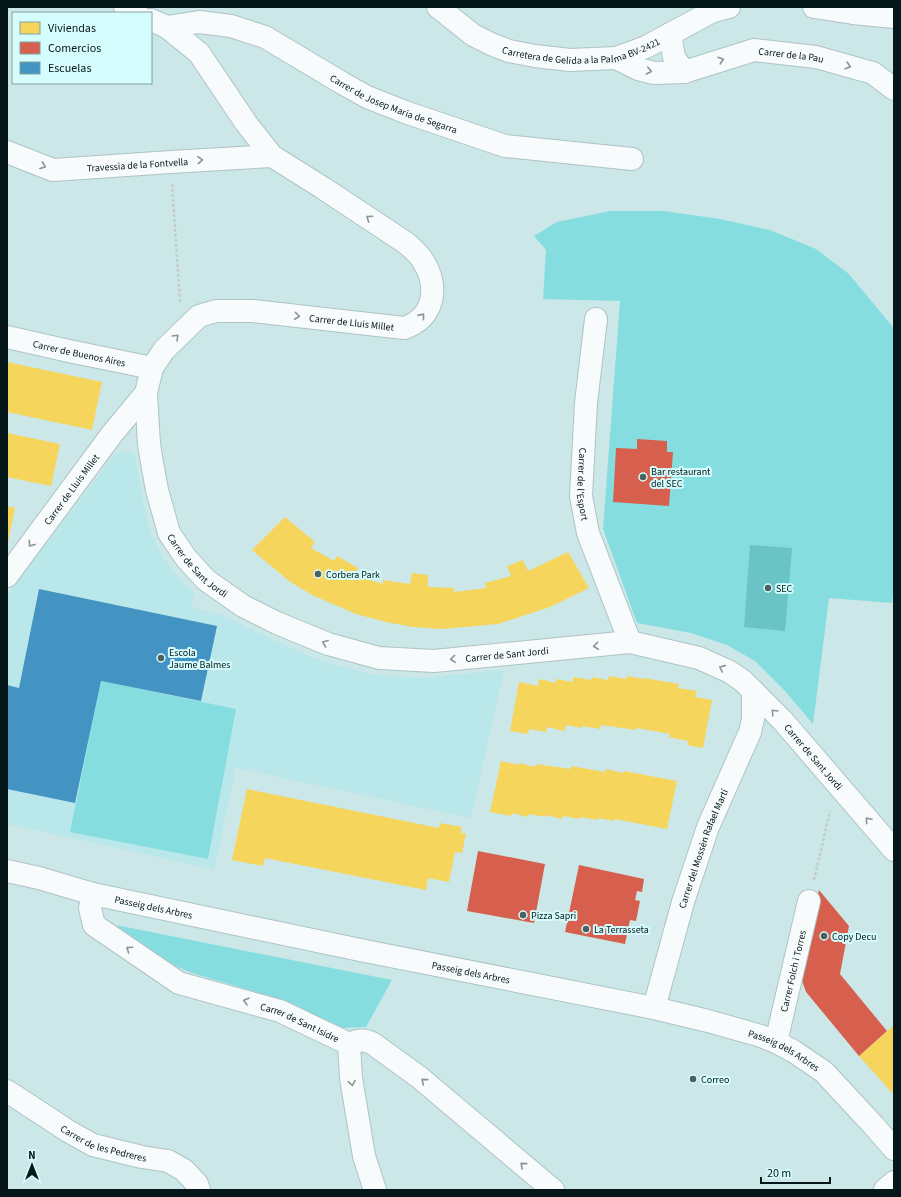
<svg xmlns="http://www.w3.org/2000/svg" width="901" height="1197" font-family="'Source Sans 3',sans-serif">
  <rect width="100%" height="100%" fill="#cce7e8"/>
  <path fill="#bae7e9" d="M122,451l7,1 6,3 9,51 8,31 11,20 17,23 14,13 -2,15 30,7 79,38 28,10 37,10 21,3 34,2 83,-8 -33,148 -235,-50 -22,101 -207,-45v-229l108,-141z"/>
  <path fill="#86dde0" d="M610,211h54l56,8 50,11 46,19 33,25 43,52 2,9v253l-2,15 -63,-5 -16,126 -28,-33 -30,-30 -28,-16 -36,-12 -54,-10 -34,-94 17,-228 -77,-2 3,-49 -12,-14 23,-14z
    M101,681l135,28 -28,150 -138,-27z
    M116,925l276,55 -26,47 -23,1 -60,-28 -91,-27 -33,-14z"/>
  <path fill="#6ac3c5" d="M750,545l42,3 -7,83 -41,-4z"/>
  <path fill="#f6d55c" d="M7,362l95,20 -10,48 -85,-18z
    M7,433l53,11 -9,42 -44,-9z
    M7,506l8,2 -7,34h-1z
    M285,517l30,25 -4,6 23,13 3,-5 21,12 -3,7 28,9v-4l27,4 2,-11 16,2v12l26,1v4l32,-4 -1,-5 26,-7 -4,-10 16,-6 5,11 40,-19 21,36 -39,19 -52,17 -56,5 -29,-2 -27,-5 -30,-8 -44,-19 -23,-14 -37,-31z
    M609,676l17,3 1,-3 17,3v-1l35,6 -1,4 19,3 -2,6 17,3 -9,48 -16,-3 1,-4 -19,-4 1,-3 -33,-6 -1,2 -35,-5 -1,4 -18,-3v2l-16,-3 -2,6 -17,-4 -1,5 -17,-3 -1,5 -18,-3 9,-49 19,4 1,-7 17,4v-4l17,3v-5l18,3 1,-3 16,3z
    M501,761l18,4v-2l16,4 1,-3 35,5v-3l34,6 1,-3 17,4 1,-2 53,10 -10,48 -52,-10 -1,2 -16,-3 -1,2 -17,-3v2l-17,-3 -1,3 -16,-4v2l-17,-3 -1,3 -16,-4 -1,3 -21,-4z
    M247,789l192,39 1,-5 22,4 -1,6 5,1 -4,19 -7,-1 -6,30 -21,-4 -2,12 -161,-32 -2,8 -31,-6z
    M894,1025v70l-35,-39z"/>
  <path fill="#d6604d" d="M637,439l30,2v11h6l-4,54 -56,-4 3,-54 21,1z
    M478,851l67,13 -11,59 -67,-12z
    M579,865l65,14 -2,13 -5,-1 -2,9 5,1 -4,20 -6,-1 -5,24 -60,-12z
    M819,890l30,36 -9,48 47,57 -28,25 -53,-64 -5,-14z"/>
  <path fill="#4393c3" d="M39,589l178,37 -16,75 -100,-20 -26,122 -68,-14v-104l12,3z"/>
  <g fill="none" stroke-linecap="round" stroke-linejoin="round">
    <defs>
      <g id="street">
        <path d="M125,7l12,6"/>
        <path id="s1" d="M167,27l32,-5 32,4 34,11 77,46 25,14 38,15 100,34 127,13"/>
        <path d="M670,34l4,23 10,15"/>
        <path id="s2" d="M616,58l22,11 16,4 30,-1 70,-22 62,7 57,16 21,16"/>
        <path id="s3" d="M7,152l46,18 118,-8 101,-6"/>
        <path id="s4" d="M596,319l-10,84 -5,93 7,37 42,109"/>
        <path id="s5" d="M7,337l62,14 83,17"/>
        <path id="s6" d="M146,393l3,51 2,13 6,33 12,43 17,25 20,22 37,26 34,17 51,21 51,14 55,3 196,-19 69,16 31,14 13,9 40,40 111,129"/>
        <path id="s7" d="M7,576l105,-142 34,-41 6,-25 12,-18 35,-34 17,-5h37l151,17c31,-10 35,-42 19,-67 -4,-7 -11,-13 -17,-18l-83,-55 -51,-32 -26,-33 -47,-70 -32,-26 -16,-7"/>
        <path id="s8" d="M7,871l32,7 54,16 272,57 289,57 54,13 53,15 15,6 17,9 31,21 50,54 20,23"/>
        <path id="s9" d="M93,894l-3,14 4,17 85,58 101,28 69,33c9,-4 14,-5 23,-1l47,34 134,113"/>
        <path id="s10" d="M654,1008l29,-106 25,-75 42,-95 3,-13v-28"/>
        <path id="s11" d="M776,1042l33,-141"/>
        <path d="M349,1044l2,34 13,78 11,34"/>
        <path id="s12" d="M7,1091l61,40 25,14 49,12 26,4 16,9 13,14 2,6"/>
        <path d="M885,1190l9,-8"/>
      </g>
      <g id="secondary">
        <path id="s13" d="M438,7l35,28 18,9 18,7 26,5 35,4 46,-2 30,-11 65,-35 18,-5"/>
        <path d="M814,7l39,6 41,4"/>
      </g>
    </defs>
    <use href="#street" stroke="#aec3c4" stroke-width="24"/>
    <use href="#secondary" stroke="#aec3c4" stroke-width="24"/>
    <path stroke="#c4cccc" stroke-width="2.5" stroke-dasharray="3 2" stroke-linecap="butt" d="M172,184l8,118
      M814,880l16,-69"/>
    <use href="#street" stroke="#f7fbfc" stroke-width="22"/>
    <use href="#secondary" stroke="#f7fbfc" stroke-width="22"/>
  </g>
  <defs><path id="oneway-chevron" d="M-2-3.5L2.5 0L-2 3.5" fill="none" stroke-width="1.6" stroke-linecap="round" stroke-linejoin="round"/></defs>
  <g stroke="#8a9495">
    <use href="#oneway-chevron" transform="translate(721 60) rotate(-18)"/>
    <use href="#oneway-chevron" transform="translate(848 66) rotate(16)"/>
    <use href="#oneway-chevron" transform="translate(649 71) rotate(13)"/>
    <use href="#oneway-chevron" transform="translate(200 160) rotate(-3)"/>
    <use href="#oneway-chevron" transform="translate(43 166) rotate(21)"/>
    <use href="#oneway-chevron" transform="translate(369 218) rotate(-146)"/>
    <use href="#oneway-chevron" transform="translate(297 316) rotate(6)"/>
    <use href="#oneway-chevron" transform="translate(422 316) rotate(-51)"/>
    <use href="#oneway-chevron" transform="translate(176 337) rotate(-45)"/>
    <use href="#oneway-chevron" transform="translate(31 544) rotate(126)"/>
    <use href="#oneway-chevron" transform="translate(325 643) rotate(-159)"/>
    <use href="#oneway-chevron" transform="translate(596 646) rotate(174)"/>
    <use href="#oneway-chevron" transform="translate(453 659) rotate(175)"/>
    <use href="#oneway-chevron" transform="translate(722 668) rotate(-156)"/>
    <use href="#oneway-chevron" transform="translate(774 712) rotate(-134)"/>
    <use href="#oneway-chevron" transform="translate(868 820) rotate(-131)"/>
    <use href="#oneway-chevron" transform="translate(129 949) rotate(-146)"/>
    <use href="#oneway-chevron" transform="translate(246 1001) rotate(-164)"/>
    <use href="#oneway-chevron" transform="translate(424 1081) rotate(-140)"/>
    <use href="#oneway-chevron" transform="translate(352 1083) rotate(81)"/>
    <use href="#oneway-chevron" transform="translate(523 1165) rotate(-140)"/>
  </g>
  <g fill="#4b6061" stroke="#d6fdfe" stroke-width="1.5">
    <circle cx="643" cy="477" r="4"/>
    <circle cx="318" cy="574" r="4"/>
    <circle cx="768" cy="588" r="4"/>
    <circle cx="161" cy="658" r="4"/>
    <circle cx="523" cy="915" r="4"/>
    <circle cx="586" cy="929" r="4"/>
    <circle cx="824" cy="936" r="4"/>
    <circle cx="693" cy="1079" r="4"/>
  </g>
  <g text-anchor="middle" stroke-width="4" stroke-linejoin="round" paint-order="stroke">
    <g font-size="10" fill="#051718" stroke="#d6fdfe">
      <text dy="4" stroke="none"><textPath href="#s13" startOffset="158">Carretera de Gelida a la Palma BV-2421</textPath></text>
      <text dy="4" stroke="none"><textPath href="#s2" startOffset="182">Carrer de la Pau</textPath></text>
      <text dy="4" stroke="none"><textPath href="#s1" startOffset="246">Carrer de Josep Maria de Segarra</textPath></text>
      <text dy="4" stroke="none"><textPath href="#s3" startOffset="134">Travessia de la Fontvella</textPath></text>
      <text dy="4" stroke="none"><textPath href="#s7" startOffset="480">Carrer de Lluis Millet</textPath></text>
      <text dy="4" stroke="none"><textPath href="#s5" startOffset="74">Carrer de Buenos Aires</textPath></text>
      <text dy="4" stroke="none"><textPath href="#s4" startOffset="166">Carrer de l'Esport</textPath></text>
      <text dy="4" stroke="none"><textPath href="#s7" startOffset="108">Carrer de Lluis Millet</textPath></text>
      <text dy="4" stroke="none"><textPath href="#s6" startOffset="186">Carrer de Sant Jordi</textPath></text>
      <text dy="4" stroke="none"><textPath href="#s6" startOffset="522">Carrer de Sant Jordi</textPath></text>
      <text dy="4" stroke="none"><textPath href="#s6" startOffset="870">Carrer de Sant Jordi</textPath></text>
      <text dy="4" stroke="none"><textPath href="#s10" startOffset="167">Carrer del Mossèn Rafael Martí</textPath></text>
      <text dy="4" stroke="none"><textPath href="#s8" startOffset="151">Passeig dels Arbres</textPath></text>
      <text dy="4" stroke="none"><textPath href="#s11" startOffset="73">Carrer Folch i Torres</textPath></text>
      <text dy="4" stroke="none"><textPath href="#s8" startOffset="475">Passeig dels Arbres</textPath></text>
      <text dy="4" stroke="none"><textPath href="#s9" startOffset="262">Carrer de Sant Isidre</textPath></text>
      <text dy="4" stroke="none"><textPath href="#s8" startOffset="799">Passeig dels Arbres</textPath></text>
      <text dy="4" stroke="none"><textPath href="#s12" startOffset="111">Carrer de les Pedreres</textPath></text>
    </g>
    <g font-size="10" fill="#051718" stroke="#d6fdfe" text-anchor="start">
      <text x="651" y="475">Bar restaurant<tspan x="651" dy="12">del SEC</tspan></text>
      <text x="326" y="578">Corbera Park</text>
      <text x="776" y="592">SEC</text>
      <text x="169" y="656">Escola<tspan x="169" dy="12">Jaume Balmes</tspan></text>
      <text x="531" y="919">Pizza Sapri</text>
      <text x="594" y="933">La Terrasseta</text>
      <text x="832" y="940">Copy Decu</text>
      <text x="701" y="1083">Correo</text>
    </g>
  </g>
  <rect width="901" height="1197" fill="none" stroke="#051718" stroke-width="16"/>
  <rect x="12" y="12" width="140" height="72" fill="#d6fdfe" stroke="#82a1a2"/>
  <rect x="20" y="22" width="20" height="12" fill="#f6d55c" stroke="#82a1a2"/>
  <text x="48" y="32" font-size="12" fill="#051718">Viviendas</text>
  <rect x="20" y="42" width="20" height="12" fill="#d6604d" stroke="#82a1a2"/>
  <text x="48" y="52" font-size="12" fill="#051718">Comercios</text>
  <rect x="20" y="62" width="20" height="12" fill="#4393c3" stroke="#82a1a2"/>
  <text x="48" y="72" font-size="12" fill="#051718">Escuelas</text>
  <g transform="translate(32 1165)" stroke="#d6fdfe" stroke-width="3" paint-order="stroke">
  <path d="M0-3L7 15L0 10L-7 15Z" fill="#051718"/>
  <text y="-6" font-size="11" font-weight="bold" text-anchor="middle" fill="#051718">N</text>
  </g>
  <path d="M761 1177v6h69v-6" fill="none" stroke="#051718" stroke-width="2"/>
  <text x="767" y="1177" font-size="12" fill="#051718" stroke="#d6fdfe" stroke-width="3" paint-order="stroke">20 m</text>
</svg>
